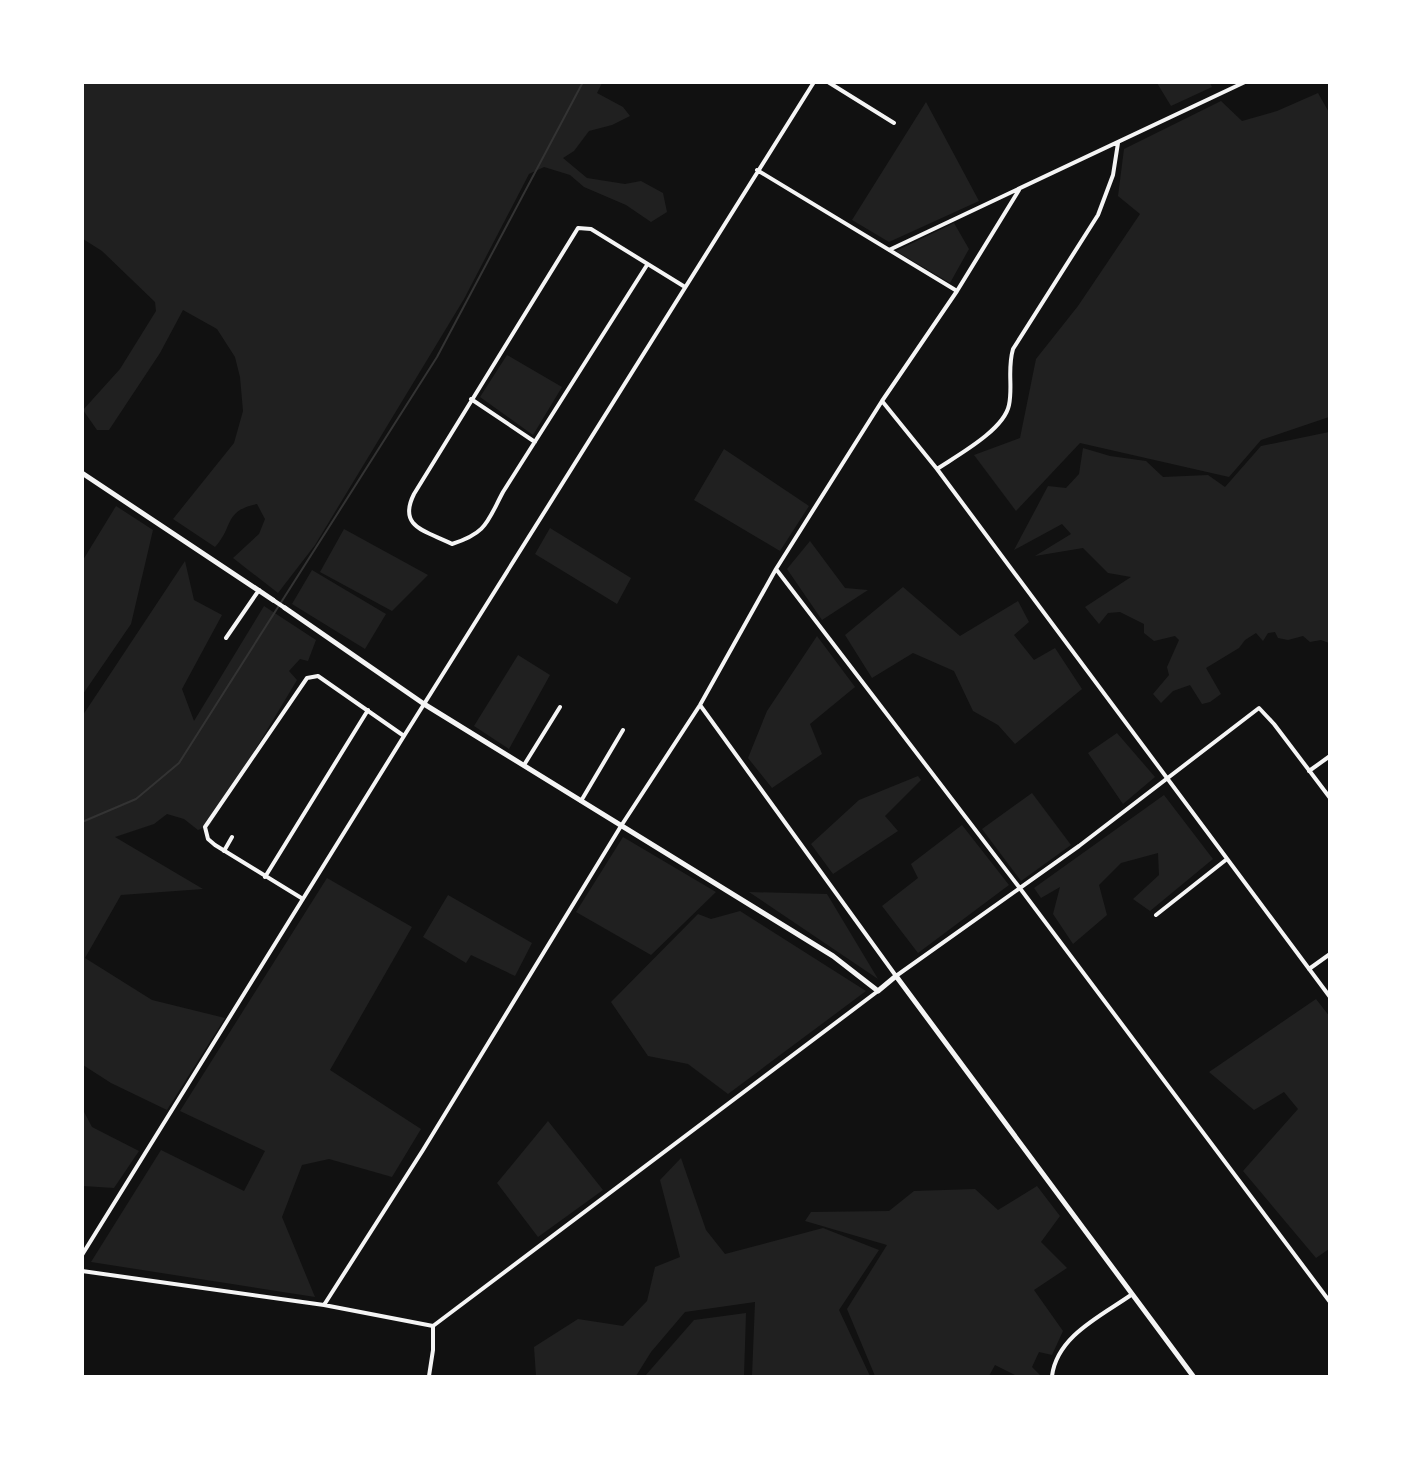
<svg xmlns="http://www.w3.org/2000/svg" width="1412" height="1459" font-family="'Alegreya Sans',sans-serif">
  <rect width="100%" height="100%" fill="#111"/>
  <path fill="#202020" d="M83,82l519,1 -5,10 26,14 7,9 -18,9 -23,6 -15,20 -11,7 24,20 38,6 16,-3 22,12 4,19 -16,10 -25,-17 -42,-18 -14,-12 -26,-8 -15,7 -65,125 -149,246 -37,48 -45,-35 26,-24 6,-15 -8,-15c-34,7 -23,23 -42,43l-42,-28 61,-76 9,-32 -3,-34 -5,-20 -18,-28 -34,-19 -23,43 -51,77h-12l-14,-20 37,-41 36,-58 -1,-9 -53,-51 -19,-12z
    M1157,83h53l2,4 -41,19z
    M1318,93l12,21 -1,303 -68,23 -32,37 -149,-34 -64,68 -42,-56 46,-17 16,-79 42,-53 62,-92 -22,-18 6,-47 97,-48 21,20 35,-10z
    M926,102l53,99 -90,41 -37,-22z
    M954,223l15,26 -19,34 -54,-32z
    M507,355l55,32 -29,48 -53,-38z
    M1329,432v211l-8,-3 -11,2 -7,-6 -15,4 -10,-2 -3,-6 -7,1 -5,8 -7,-8 -11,7 -6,8 -33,20 15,26 -11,8 -8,2 -12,-19 -17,6 -12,12 -8,-9 16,-19 -2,-8 12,-27 -4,-4 -21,5 -10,-8v-9l-24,-12 -12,1 -9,11 -14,-17 46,-30 -23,-4 -25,-25 -48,8 36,-22 -9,-10 -48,26 34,-64 18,2 13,-14 4,-26 27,8 36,5 17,16 45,-2 17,12 36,-41z
    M724,449l85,57 -29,45 -86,-51z
    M116,506l37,24 -22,94 -48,70v-134z
    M550,528l81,50 -14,26 -82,-50z
    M344,529l84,46 -36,36 -72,-39z
    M810,541l35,47 23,2 -46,30 -35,-51z
    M185,561l9,39 28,15 -40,74 12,32 70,-115 52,34 -8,21 -8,-2 -11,12 8,9 -87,145 -12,5 -14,-11 -17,-5 -13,10 -39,13 88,52 -82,6 -36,63 67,42 73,18 -58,92 -56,-27 -28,-18v-350z
    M312,570l74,44 -21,35 -73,-45z
    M903,587l57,49 58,-35 11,21 -15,13 20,25 21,-12 27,41 -67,55 -17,-19 -25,-14 -19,-40 -41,-18 -41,25 -27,-43z
    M817,636l38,51 -45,37 12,30 -50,34 -24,-30 19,-47z
    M518,655l32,20 -41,74 -35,-23z
    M1117,733l38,44 -32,27 -35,-51z
    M918,776l3,4 -36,36 13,15 -65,43 -22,-30 48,-44z
    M1032,793l39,52 -50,36 -39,-52z
    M1164,795l49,64 -63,52 -17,-12 26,-24 -1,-22 -37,10 -22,22 8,30 -34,29 -20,-30 7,-27 -19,11 -7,-10z
    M962,825l47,60 -91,68 -36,-47 36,-28 -7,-14z
    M623,837l93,55 -65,63 -75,-43z
    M327,878l85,49 -82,143 91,59 -29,48 -63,-18 -27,6 -20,52 33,80 -224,-35 70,-112 83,41 21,-40 -85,-40z
    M749,892l78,2 51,85z
    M448,895l84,48 -17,33 -44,-21 -5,8 -43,-26z
    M740,911l126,80 -138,103 -40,-30 -40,-8 -37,-54 87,-88 13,5z
    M1316,999l14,18 -1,232 -13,9 -73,-87 55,-62 -14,-17 -30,18 -45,-38z
    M83,1110l9,17 47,24 -25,37 -31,-2z
    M548,1121l55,69 -65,47 -41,-54z
    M681,1158l25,72 19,24 98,-26 56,22 -40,60 31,66h-118l3,-74 -70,10 -34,40 -15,24h-100l-2,-29 44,-28 45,7 24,-25 8,-34 25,-10 -20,-77z
    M1037,1186l23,30 -19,26 26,26 -33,22 29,41 -11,24 -13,-3 -7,15 9,9h-24l-22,-11 -6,11h-114l-28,-67 40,-64 -82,-24 6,-9 78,-1 25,-20 61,-2 23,21z
    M746,1313l-2,63h-99l49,-56z"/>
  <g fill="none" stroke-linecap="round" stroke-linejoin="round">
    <path stroke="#333" stroke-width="2" d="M82,822l54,-23 43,-36 258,-406 146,-275"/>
    <path stroke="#f5f5f5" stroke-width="4" d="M828,82l66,41
      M757,170l200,121
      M889,250l356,-168
      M647,265l-144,227c-16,30 -16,41 -51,52 -25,-13 -55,-16 -38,-50l164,-266 13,1 94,58
      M471,399l64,43
      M882,401l55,68 393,528
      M937,469c21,-14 67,-39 72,-64 4,-19 -2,-35 4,-56l85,-134 15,-40 5,-32
      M776,569l243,318 311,415
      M226,638l33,-48
      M700,705l196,271 183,-130 180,-138 15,16 56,74
      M524,765l36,-58
      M1309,771l21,-15
      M581,801l42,-71
      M224,851l8,-14
      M265,877l103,-167
      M303,899l-88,-54 -7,-6 -3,-12 102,-149 11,-2 86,60
      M1156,915l71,-56
      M1309,969l21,-15
      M82,1255l322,-519 410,-654
      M82,1271l242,34 109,21
      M324,1305l99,-155 198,-324 79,-121 76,-136 106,-168 75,-110 62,-101
      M429,1376l4,-26v-24l445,-335
      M1052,1376c5,-40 49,-60 79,-81"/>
    <path stroke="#f5f5f5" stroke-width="4.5" d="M273,600l12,8"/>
    <path stroke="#f5f5f5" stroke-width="5" d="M82,473l191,127
      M285,608l139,96 409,252 45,35 18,-15 297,400"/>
  </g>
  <rect width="1412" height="1459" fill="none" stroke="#ffffff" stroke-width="168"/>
</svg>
